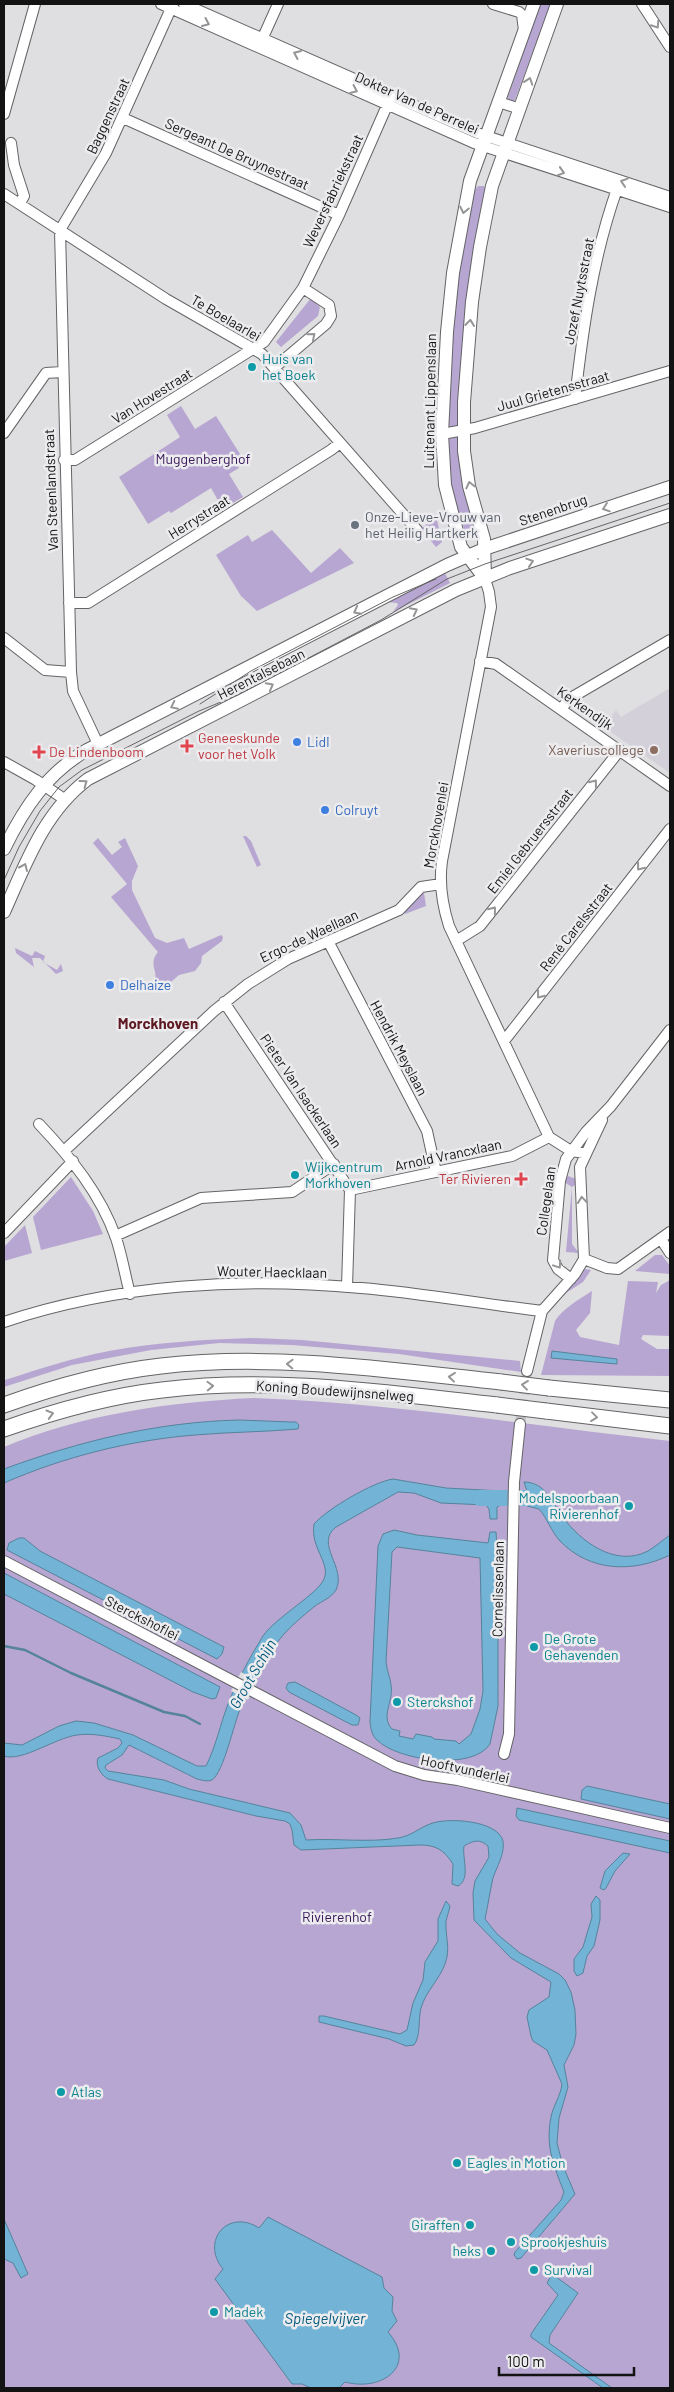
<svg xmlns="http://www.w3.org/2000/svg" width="674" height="2392" font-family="Barlow,sans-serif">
  <rect width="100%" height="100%" fill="#dfdee1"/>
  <path fill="#d4d0da" d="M670,688v85l-66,-46 12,-17 5,7z"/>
  <path fill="#b7a6d1" d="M540,4h11l-37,98 -5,-2 -1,-3z
    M478,186h6l2,4 -15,76 -9,84 -3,77h-12l3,-66 7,-76 17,-94z
    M311,298l9,9 -2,9 -37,31 -5,-5z
    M181,406l14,23 21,-13 24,38 -6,5 5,9 -10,6 14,23 -20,12 -12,-21 -40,25 -2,-2 -21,13 -29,-47 61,-40 -13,-22z
    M458,437l21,94 -13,4 -15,-47 -5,-49z
    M436,516l6,26 -6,5 -15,-18z
    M272,530l39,43 29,-25 14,15 -97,48 -16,-15 -25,-41 32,-20 4,7z
    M445,573l5,10 -57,29 5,-7 -1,-2 -10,-1z
    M243,836h3l5,5 10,24 -4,2z
    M98,838l14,17 10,-8 -4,-5 7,-4 13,28 -6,15v9l23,48 12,5 17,-5 5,11 32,-14 2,2 -1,4 -20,15 -1,7 -6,8 -16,4 -15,13 -9,-7c3,-11 -7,-17 3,-29l-47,-55 16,-13 -34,-41z
    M424,893l2,13 -21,8 -1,-2 14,-16z
    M15,948l17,8 3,-5 10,5 -2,6 14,8 4,-6 2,7 -7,3 -16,-16h-8l2,9 -18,-14z
    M568,1176l8,3 2,10 -3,-4 -3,2v57l7,9 -13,-1 6,-65 -8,-5z
    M71,1177l22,34 10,23 -62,16 -8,-33z
    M25,1225l7,28 -28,8v-14z
    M655,1255h7l8,11v8l-35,-3z
    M585,1269l6,1 -8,12 -17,11z
    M670,1280v56l-27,-1 -2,4 16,10h13v27l-129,-1 14,-54c8,-13 25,-22 37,-30l-2,22 -14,17 4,7 39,8 9,-64 30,1 -2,11 5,-8z
    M251,1338l51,2 218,21 1,11 -122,-18 -107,-9 -73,-2 -68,7 -79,15 -68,22 1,-7c34,-11 68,-22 104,-29 47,-9 94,-11 142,-13z
    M254,1398c140,5 278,28 416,43v947h-666v-941c79,-33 165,-45 250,-49z"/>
  <path fill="#72b3d6" stroke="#56839c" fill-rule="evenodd" d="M552,1351l65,8v5l-66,-6z
    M239,1420l53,2h4l3,3 -1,4c-34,3 -69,3 -103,6 -64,5 -132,22 -191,48v-14c76,-28 153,-47 235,-49z
    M393,1479l53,9 56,3 -1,14 -4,2v12h-7l-1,-10 -3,-4 -45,-2 -27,-10 -16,-1 -62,35c-22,17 11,40 0,63 -5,8 -14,11 -21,16 -11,9 -22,18 -31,28 -18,20 -30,49 -43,73 -7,15 -17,65 -29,73 -5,2 -10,0 -15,-1l-68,-34 -7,10 -16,10 -1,3 3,3 56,9 25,9 101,24 11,12 5,15c30,-2 63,3 92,-2 13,-2 21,-10 32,-14 16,-7 68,-4 73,17 2,13 -6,25 -10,37 -3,13 -5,27 -8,41l12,15 23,19 39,21 6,6 6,12 4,18 1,24 -2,11 -10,20 4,22 -9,31 -2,25 6,23 12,28 -54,64 -4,1 -3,-4 1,-3 46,-52 3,-8c-10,-26 -19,-45 -13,-75 2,-11 10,-22 11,-33l-15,-34 -14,-9 -2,-5 -4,-19 2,-7 20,-13 2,-15 -40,-24 -37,-38 -1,-27 2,-12 14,-24 -1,-11c-8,-7 -14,-6 -24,0 -2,12 7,33 -6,40l-6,-2 1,-20c-9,-14 -17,-19 -33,-19l-119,5 -7,-5 -2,-15 -2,-6 -5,-3 -29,-5 -148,-37c-7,-4 -13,-13 -10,-21l20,-10 4,-5 -2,-4c-14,-3 -28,-6 -43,-4 -22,3 -55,27 -73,21v-13l18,2 37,-19 17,-5 18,2 39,12 64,31h9c10,-20 14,-41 22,-62 9,-23 22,-47 35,-68 13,-19 55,-42 61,-57 7,-16 -14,-31 -10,-55 13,-15 59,-42 79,-45z
    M524,1482c21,0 28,20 38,34 18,25 53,52 86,35 8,-5 15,-11 22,-16v20c-37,18 -80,17 -110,-14 -9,-10 -13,-23 -21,-32l-12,-3v-15z
    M394,1530l23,5 71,8 2,-11h6l2,30v144l-8,38c-17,27 -92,17 -113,-4 -5,-4 -6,-11 -7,-18l8,-176 5,-12zM397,1547l83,11 3,133 -3,18 -9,25 -12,10 -3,-3 -22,-2 -2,-2 -16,-3 -3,5 -14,-3 1,-5 -8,-2c-12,-13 2,-27 -1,-44 -1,-8 -4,-14 -5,-23l6,-110z
    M19,1538h5l16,13 184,96 -2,7 -5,5 -210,-109 2,-7z
    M4,1573l216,114 -4,11 -4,1 -19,-7 -189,-98z
    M295,1682l61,33 4,3 -2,7h-6l-63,-33 -3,-4 2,-5z
    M587,1786l83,18v15l-89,-20 1,-9z
    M517,1808l153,33v12l-151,-33 -3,-4z
    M623,1853l7,1 -15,17 -9,17 -2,2 -4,-2 5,-17z
    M596,1896l4,4v20l-6,26 -7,10 -4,17 -6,3 -3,-5v-12l9,-12 9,-30 -1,-13z
    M446,1901l4,5c-1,5 -3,11 -4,15 -1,16 5,27 -1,43 -6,16 -19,27 -24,44 -3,11 0,28 -7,37l-8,1 -17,-7 -70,-17v-6h5l76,18 7,-4 6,-27 10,-23 2,-18 13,-21v-22z
    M268,2217l114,60 2,11 9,9 -1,14 5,10 -9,11c30,34 -6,60 -43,50l-6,6h-28l-9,-4h-10l-77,-105 8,-10c-23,-28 5,-61 36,-41z
    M4,2219l24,55 -7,4 -8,-15 -9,-4z
    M551,2276h4l23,17 -28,42 -1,8 63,45h-9l-72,-51v-3l27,-39 -11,-12z"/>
  <path fill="#dfdee1" d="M241,1672l17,9 -10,19 -17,-9z"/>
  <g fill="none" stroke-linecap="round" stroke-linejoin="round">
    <path stroke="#56839c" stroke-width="2.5" d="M4,1646l21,4 46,23 93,39 21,4 15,8"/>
    <path stroke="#72b3d6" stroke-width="16" d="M480,1498h57l10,6"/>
    <path stroke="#c0c0c2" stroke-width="10" stroke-dasharray="10 5" stroke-linecap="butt" d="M520,1424l7,-53"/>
    <defs>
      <path id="minor" d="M161,4l313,139 196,64
        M184,4l293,129 193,64
        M493,4l26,8 3,3 2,15
        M642,4l28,43
        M260,44l18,-40
        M499,102l21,7
        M4,114l31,-110
        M123,118l216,97
        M11,143l3,22 10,31 -4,7
        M4,194l162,105 96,55 155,176
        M60,230l11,442 2,19 25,53
        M60,230l46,-77 67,-149
        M274,368l52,-44 5,-8 -2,-11 -26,-17
        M575,399c8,-71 18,-142 42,-210
        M4,433l42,-60 16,-1
        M442,434l33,-6 195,-57
        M64,460h11l189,-118 39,-54 36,-73 50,-114
        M485,579l4,13 2,15 -49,254c-3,22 0,43 7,65l100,211 22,14 14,2
        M69,603h19l243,-153 9,-7
        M4,638l41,32 26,2
        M480,661l16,3 174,122
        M562,708l7,-9 101,-59
        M4,762l32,18 28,19
        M328,941l99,190 9,41
        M456,941l24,-15 140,-176
        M224,1002l126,188 -3,97
        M504,1041l166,-212
        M39,1124c32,34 61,69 77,114 6,18 9,37 14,56
        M64,1151l150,-140 34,-27 40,-25 111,-49 22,-23 20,-3
        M350,1190l162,-34 37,-19
        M4,1233l69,-72
        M115,1236l86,-38 91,-6 42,-28
        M661,1239l9,14
        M584,1259l23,9 11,1 52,-37
        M571,1279l-13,-10 -5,-9 7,-79 6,-22 20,-27 25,-26 59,-76
        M542,1311l33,-37 9,-15 -4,-92 22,-47
        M4,1322c113,-38 239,-45 357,-34 60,5 121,16 181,23
        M527,1371l15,-60
        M4,1561l391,205 29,9 34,5 212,48
        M504,1754l5,-20 5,-252 6,-58"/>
      <path id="major" d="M485,579l-24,-32 -16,-62 -3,-51 5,-102 6,-59 17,-92 64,-177
        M485,579l-1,-40 -15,-53 -5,-35v-49l8,-100 8,-55 12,-61 65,-182
        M4,849c20,-41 43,-76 83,-99l360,-185 37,-16 186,-62
        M4,912c22,-49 40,-100 84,-133l368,-189 54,-22 160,-53"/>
      <path id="highway" d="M549,1388l121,12
        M4,1405c50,-18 104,-33 157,-39 112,-13 228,4 340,16
        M546,1411l124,15
        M4,1429c51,-18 104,-33 158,-39 111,-14 224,3 335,15"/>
    </defs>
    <use href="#minor" stroke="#646366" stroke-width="12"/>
    <use href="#major" stroke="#646366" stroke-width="14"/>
    <use href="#highway" stroke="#646366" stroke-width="17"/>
    <use href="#minor" stroke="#fff" stroke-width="10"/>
    <use href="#major" stroke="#fff" stroke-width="12"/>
    <use href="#highway" stroke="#fff" stroke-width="15"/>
    <path stroke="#666567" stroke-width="1" d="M200,704l51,-33 142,-74 43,-18
      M4,880l15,-33 21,-36 19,-24 23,-17 117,-59 39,-16 143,-75 66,-41 38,-15 185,-61"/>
    <defs>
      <path id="highway-bridge" d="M501,1382l48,6
        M497,1405l49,6"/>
    </defs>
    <use href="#highway-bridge" stroke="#646366" stroke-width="17" stroke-linecap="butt"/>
    <use href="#highway-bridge" stroke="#fff" stroke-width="15"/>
  </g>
  <defs><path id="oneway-chevron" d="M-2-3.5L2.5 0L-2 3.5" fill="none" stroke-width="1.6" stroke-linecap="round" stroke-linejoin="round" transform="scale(1.25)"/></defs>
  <g stroke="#959595">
    <use href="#oneway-chevron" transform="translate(206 23) rotate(24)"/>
    <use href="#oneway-chevron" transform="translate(656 25) rotate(57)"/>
    <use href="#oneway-chevron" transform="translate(297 54) rotate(-156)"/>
    <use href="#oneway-chevron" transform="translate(529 81) rotate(-71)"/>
    <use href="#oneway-chevron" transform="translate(354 90) rotate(24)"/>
    <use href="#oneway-chevron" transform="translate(561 172) rotate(17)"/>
    <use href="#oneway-chevron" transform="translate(624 182) rotate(-162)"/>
    <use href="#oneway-chevron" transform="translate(464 210) rotate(102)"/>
    <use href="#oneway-chevron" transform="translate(470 323) rotate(-84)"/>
    <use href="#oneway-chevron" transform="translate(312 336) rotate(-40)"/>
    <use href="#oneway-chevron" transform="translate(470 485) rotate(-103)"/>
    <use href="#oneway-chevron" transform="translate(606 508) rotate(161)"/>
    <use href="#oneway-chevron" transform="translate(530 562) rotate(-18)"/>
    <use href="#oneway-chevron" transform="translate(357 611) rotate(152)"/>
    <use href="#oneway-chevron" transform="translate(414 611) rotate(-27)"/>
    <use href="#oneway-chevron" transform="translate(270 686) rotate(-28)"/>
    <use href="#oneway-chevron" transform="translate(174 706) rotate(154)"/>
    <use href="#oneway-chevron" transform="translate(84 783) rotate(-36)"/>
    <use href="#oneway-chevron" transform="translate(594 783) rotate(-52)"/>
    <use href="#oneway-chevron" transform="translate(24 867) rotate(-66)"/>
    <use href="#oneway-chevron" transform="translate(640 867) rotate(128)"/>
    <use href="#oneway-chevron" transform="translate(493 910) rotate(-52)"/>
    <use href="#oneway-chevron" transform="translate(540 995) rotate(128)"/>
    <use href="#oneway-chevron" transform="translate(582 1200) rotate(-96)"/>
    <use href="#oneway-chevron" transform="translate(558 1265) rotate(56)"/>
    <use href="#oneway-chevron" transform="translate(290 1364) rotate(-178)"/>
    <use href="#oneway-chevron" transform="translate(452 1377) rotate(-174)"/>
    <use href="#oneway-chevron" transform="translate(525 1385) rotate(-173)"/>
    <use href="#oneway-chevron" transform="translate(210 1386) rotate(-2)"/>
    <use href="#oneway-chevron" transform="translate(50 1414) rotate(-16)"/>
    <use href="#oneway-chevron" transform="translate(594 1417) rotate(7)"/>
  </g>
  <g fill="#0f9aa8" stroke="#ecebee" stroke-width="2">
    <circle cx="252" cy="367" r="5"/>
    <circle cx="295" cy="1175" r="5"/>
    <circle cx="629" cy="1506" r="5"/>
    <circle cx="534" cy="1647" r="5"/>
    <circle cx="397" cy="1702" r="5"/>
    <circle cx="61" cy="2092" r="5"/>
    <circle cx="457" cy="2163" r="5"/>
    <circle cx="470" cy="2225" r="5"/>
    <circle cx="511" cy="2242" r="5"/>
    <circle cx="491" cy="2251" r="5"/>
    <circle cx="534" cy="2270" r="5"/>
    <circle cx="214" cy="2312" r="5"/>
  </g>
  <circle fill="#6b7280" stroke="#ecebee" stroke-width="2" cx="355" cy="525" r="5"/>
  <g fill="#3f7fe0" stroke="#ecebee" stroke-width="2">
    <circle cx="297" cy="742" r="5"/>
    <circle cx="325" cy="810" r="5"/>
    <circle cx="110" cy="985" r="5"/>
  </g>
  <g fill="#e0444e" stroke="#ecebee" stroke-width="2">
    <path d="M184.5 738.5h5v5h5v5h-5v5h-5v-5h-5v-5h5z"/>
    <path d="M36.5 744.5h5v5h5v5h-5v5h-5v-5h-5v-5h5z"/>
    <path d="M518.5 1171.5h5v5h5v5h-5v5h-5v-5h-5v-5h5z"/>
  </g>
  <circle fill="#8d6e63" stroke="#ecebee" stroke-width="2" cx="654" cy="750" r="5"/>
  <g text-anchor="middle" stroke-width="5" stroke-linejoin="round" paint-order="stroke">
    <g font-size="14" fill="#131314" stroke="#ecebee">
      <text transform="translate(417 103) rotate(24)" y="5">Dokter Van de Perrelei</text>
      <text transform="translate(108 116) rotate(-65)" y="5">Baggenstraat</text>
      <text transform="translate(237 154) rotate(24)" y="5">Sergeant De Bruynestraat</text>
      <text transform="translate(333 191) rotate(-65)" y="5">Weversfabriekstraat</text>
      <text transform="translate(579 291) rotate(-79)" y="5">Jozef Nuytsstraat</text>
      <text transform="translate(226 318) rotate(30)" y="5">Te Boelaarlei</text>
      <text transform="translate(553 391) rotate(-16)" y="5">Juul Grietensstraat</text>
      <text transform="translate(152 396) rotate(-32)" y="5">Van Hovestraat</text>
      <text transform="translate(430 401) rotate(-89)" y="5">Luitenant Lippenslaan</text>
      <text transform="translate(51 490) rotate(-92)" y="5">Van Steenlandstraat</text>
      <text transform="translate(553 510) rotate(-19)" y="5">Stenenbrug</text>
      <text transform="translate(199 517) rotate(-32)" y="5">Herrystraat</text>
      <text transform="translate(261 674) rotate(-27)" y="5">Herentalsebaan</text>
      <text transform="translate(585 708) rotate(35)" y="5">Kerkendijk</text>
      <text transform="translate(436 825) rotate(-80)" y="5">Morckhovenlei</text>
      <text transform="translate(530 841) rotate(-52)" y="5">Emiel Gebruersstraat</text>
      <text transform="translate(576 927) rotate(-52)" y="5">René Carelsstraat</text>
      <text transform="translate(309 936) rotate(-25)" y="5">Ergo-de Waellaan</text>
      <text transform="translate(399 1048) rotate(62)" y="5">Hendrik Meyslaan</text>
      <text transform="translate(301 1091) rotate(56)" y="5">Pieter Van Isackerlaan</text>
      <text transform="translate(448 1155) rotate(-12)" y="5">Arnold Vrancxlaan</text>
      <text transform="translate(546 1201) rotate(-82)" y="5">Collegelaan</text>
      <text transform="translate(272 1272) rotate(1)" y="5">Wouter Haecklaan</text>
      <text transform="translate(335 1391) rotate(4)" y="5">Koning Boudewijnsnelweg</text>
      <text transform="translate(498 1589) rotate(-89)" y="5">Cornelissenlaan</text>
      <text transform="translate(142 1618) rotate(27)" y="5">Sterckshoflei</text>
      <text transform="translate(465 1769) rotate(12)" y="5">Hooftvunderlei</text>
    </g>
    <g font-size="14" fill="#0d838f" stroke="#ecebee" text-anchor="start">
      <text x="262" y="364">Huis van<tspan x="262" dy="16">het Boek</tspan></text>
      <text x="305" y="1172">Wijkcentrum<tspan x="305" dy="16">Morkhoven</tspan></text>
      <text x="619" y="1503" text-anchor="end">Modelspoorbaan<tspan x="619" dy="16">Rivierenhof</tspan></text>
      <text x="544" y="1644">De Grote<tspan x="544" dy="16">Gehavenden</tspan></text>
      <text x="407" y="1707">Sterckshof</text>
      <text x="71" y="2097">Atlas</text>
      <text x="467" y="2168">Eagles in Motion</text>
      <text x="460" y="2230" text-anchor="end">Giraffen</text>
      <text x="521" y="2247">Sprookjeshuis</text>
      <text x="481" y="2256" text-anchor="end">heks</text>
      <text x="544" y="2275">Survival</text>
      <text x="224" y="2317">Madek</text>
    </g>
    <g font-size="14" fill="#39185a" stroke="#ecebee">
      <text x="203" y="464">Muggenberghof</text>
      <text x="337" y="1922">Rivierenhof</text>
    </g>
    <g font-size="14" fill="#5b616d" stroke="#ecebee" text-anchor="start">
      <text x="365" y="522">Onze-Lieve-Vrouw van<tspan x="365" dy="16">het Heilig Hartkerk</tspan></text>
    </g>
    <g font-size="14" fill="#be3a42" stroke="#ecebee" text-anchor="start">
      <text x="198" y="743">Geneeskunde<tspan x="198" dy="16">voor het Volk</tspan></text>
      <text x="49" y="757">De Lindenboom</text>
      <text x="511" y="1184" text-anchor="end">Ter Rivieren</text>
    </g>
    <g font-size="14" fill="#366cbe" stroke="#ecebee" text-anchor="start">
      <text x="307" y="747">Lidl</text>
      <text x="335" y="815">Colruyt</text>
      <text x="120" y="990">Delhaize</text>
    </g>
    <g font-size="14" fill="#785e54" stroke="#ecebee" text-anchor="end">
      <text x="644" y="755">Xaveriuscollege</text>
    </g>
    <g font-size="15" font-weight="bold" fill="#5d1822" stroke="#ecebee">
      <text x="158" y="1029">Morckhoven</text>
    </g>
    <g font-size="15" font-style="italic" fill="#005a7c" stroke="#ecebee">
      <text transform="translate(253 1674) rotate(-60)" y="5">Groot Schijn</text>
      <text x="325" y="2324">Spiegelvijver</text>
    </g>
  </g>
  <rect width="674" height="2392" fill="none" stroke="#131314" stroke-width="10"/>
  <path d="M499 2367v8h135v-8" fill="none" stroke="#131314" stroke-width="2.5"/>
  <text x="507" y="2367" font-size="15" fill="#131314" stroke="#ecebee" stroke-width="4" paint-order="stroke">100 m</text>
</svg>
